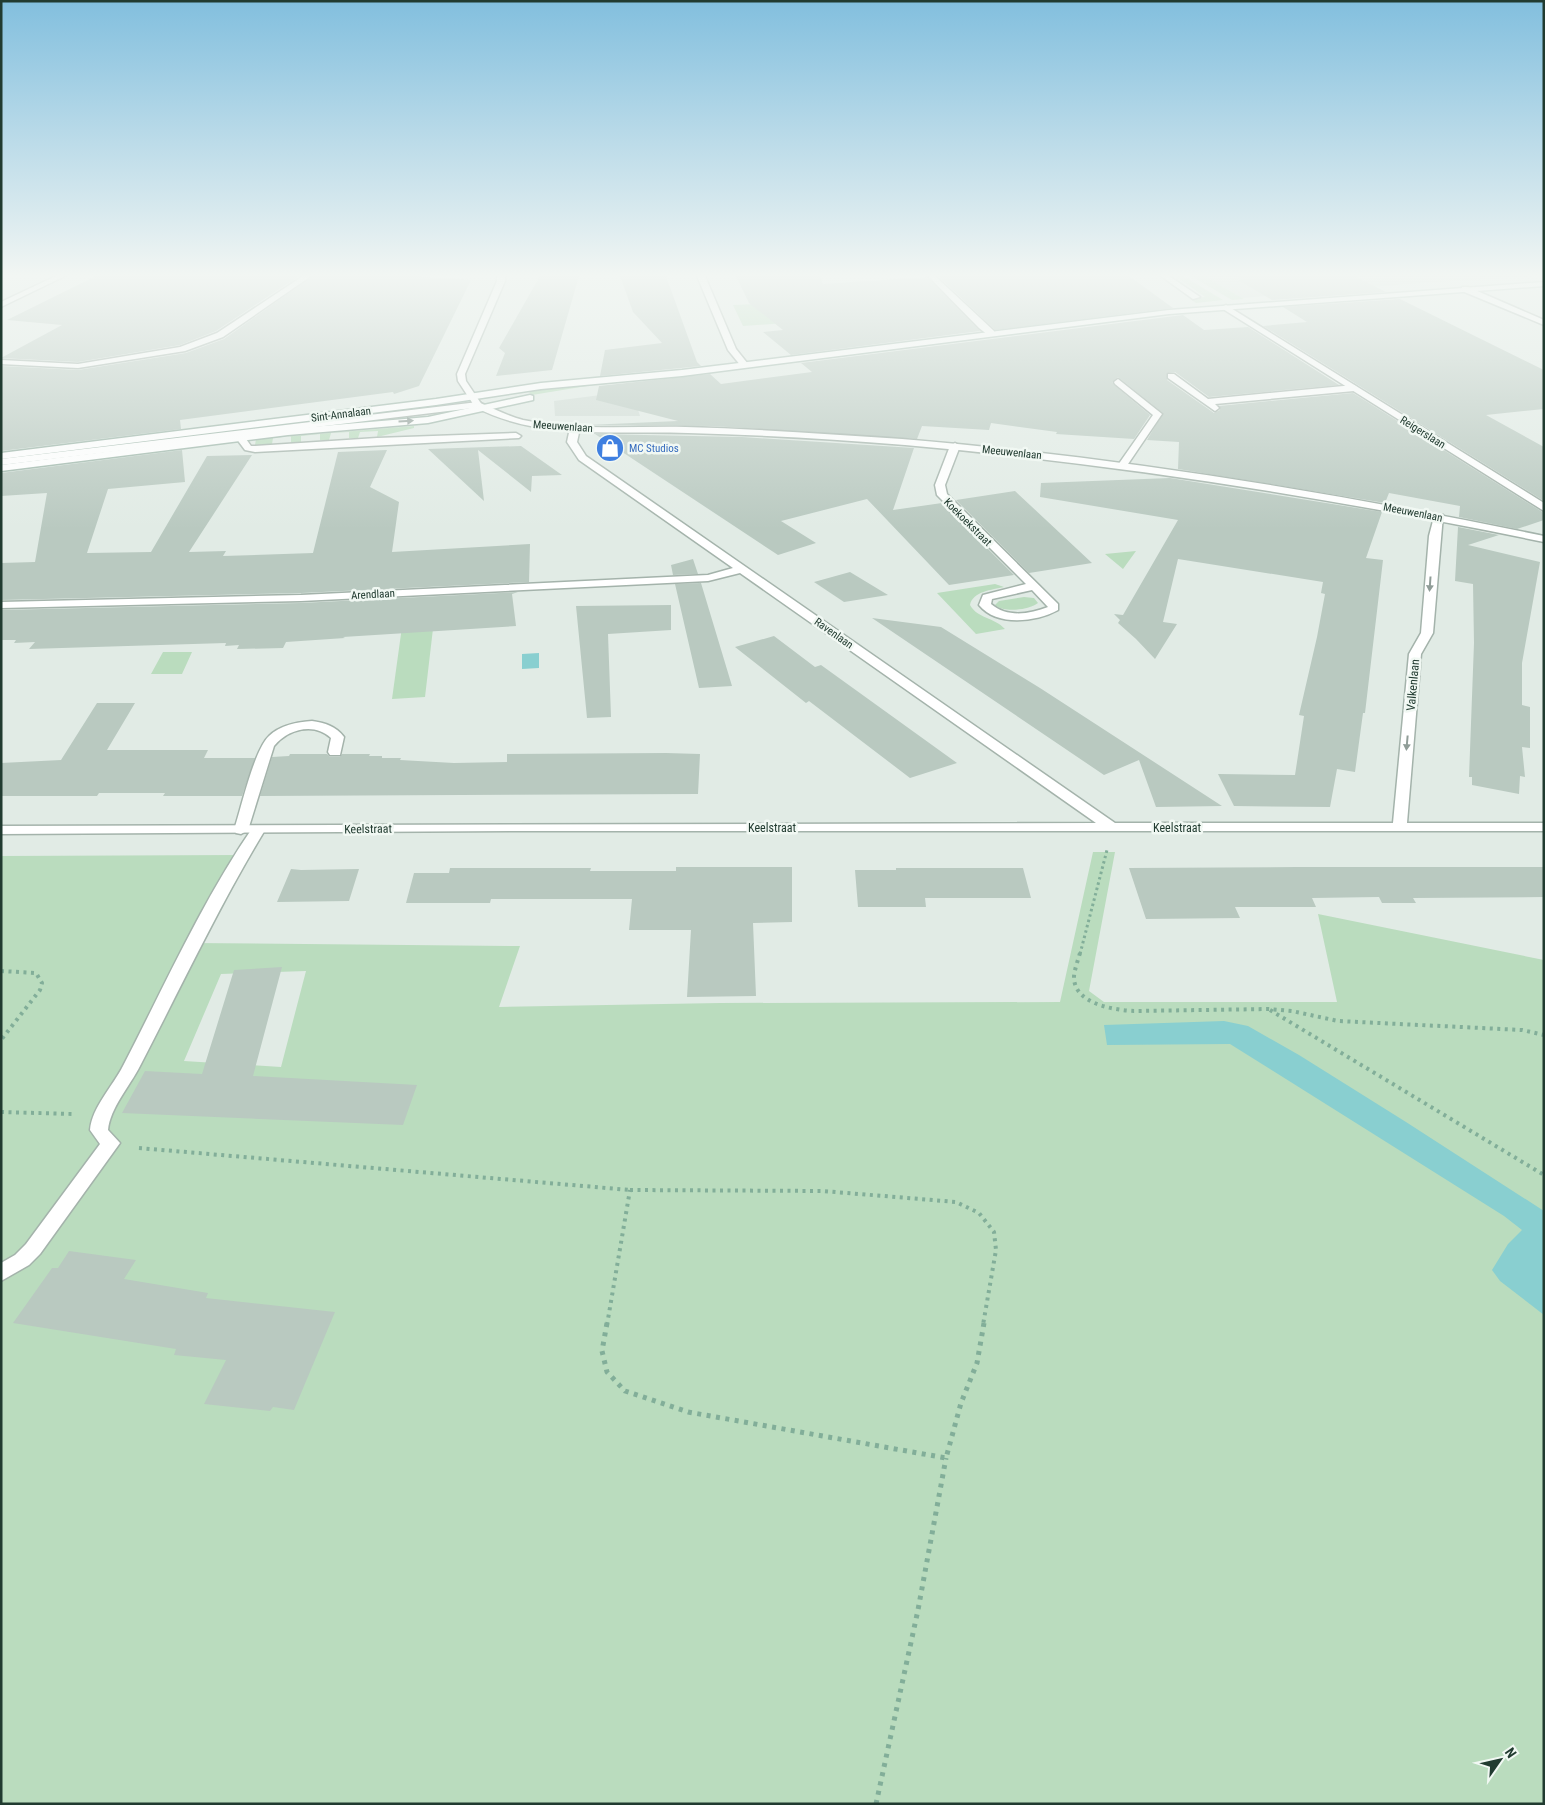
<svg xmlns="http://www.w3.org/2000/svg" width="1545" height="1805" font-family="'Roboto Condensed',sans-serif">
  <rect width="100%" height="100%" fill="#e1ebe5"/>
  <path fill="#cfdbd4" d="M1204,276h331l-115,7 -178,15z
    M632,391l8,25h-85l-1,-15z"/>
  <path fill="#badcbe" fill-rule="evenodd" d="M1175,276h8l40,24 -27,3 -6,-4 15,-2z
    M1191,276h13l40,23 -12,1z
    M831,301l-32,21 -56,4 -10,-21z
    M589,384l4,1 -61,10 -4,-4z
    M414,426v2l-37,9 1,-6 -18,1 -2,6h-9v-6l-18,1 -2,7h-9v-6l-19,2v6l-10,1v-7l-18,2 -1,6 -17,1 1,-6z
    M1136,551l-13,18 -18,-15z
    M995,584l9,3c-12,3 -31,4 -34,18 8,14 24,12 35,24l-29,5 -39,-41z
    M1024,597l10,1 4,5c-9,7 -34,10 -43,2l4,-4z
    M436,603l-11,94 -33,2 13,-94z
    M163,652h29l-10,22h-31z
    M1093,852h22l-26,139 15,11h233l-19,-88 226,46v844h-1543v-948l238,-1 -50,88 331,3 -21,61 221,-4 340,-1zM306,971l-25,96 -97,-6 37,-87z"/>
  <path fill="#89cfd0" d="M539,653v15l-17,1v-15z
    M1224,1021l24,5 51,29 107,67 138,89v104l-44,-34 -8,-11 16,-26 14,-14 -18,-14 -274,-172 -123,1 -3,-20z"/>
  <path fill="#b9c9c0" d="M96,276h203l-83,55 -36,14 -102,17 -77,-4 61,-33 -55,-5z
    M313,276h98l60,4 -52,106 -25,8 -1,-2 -213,28 1,9 -180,22v-85l77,4 108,-17 38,-14z
    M540,276h39l-27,94 -56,6 9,-23 -6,-5z
    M620,276h46l31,86 4,4 -101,10 5,-26 57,-7 -29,-31z
    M736,276h84l3,8 104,-7 53,54 -189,24 -28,-23 20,-2 -34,-27z
    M938,276h191l44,32 -178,22z
    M1238,276h116l32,16 -114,8 -34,-20h5z
    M1400,299l144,71v39l-58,6 58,32v54l-281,-175 44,-4 -24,-15z
    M1183,315l21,15 44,-3 91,58 -130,12 -34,-25 -8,1v7l47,33 6,-3 -1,-4 134,-13 191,120v7l-27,9 -58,-12 1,-11 -71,-13 -4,10 -207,-34 1,-27 -32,-2 16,-27 -45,-36 -6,5 2,3 36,30 -16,24 -78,-5 1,-2 -66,-9 -2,7 -67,-4 -5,13 -205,-13 -125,-1 91,-4 -82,-21 3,-14 111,-12 11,10 91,-12 -11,-9z
    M595,434l147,3 172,11 -21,62 49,-7 72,72 -65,10 -82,-86 -86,22 35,22 -38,12z
    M521,446l41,29 -30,1 -1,16 -53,-42 6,51 -56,-52z
    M182,450l3,32 -77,7 -21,64 64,-1 56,-96 45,-1 -63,97 37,-1 -3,5 90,-3 25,-101 49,-2 -17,37 29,15 -7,50 138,-8 -1,38 -228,11 -300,7v-37l34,-1 12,-69 -46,3v-23z
    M1170,478l212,34 -16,46 17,2 -18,153h-2l-8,59 -18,-3 -7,38 -96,-1 -16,-32 77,1 9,-59 -5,-1 18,-78 8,-43 -4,-1 2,-11 -145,-23 -15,63 14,2 -22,35 -19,-20 -18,-16 2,-3 -6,-6 9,1 55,-95 -138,-23 1,-14z
    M1015,491l77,72 -63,10 -73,-73z
    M1458,527l41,8 -31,10 72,17 -18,101v42l8,2v41l-8,-1 3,30 -5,-1 -1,18 -47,-9v-8h-3l5,-134 -1,-59 -18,-3z
    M693,559l5,15 -25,1 -2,-10z
    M850,572l38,23 -44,7 -30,-20z
    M701,583l31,103 -33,2 -24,-104z
    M518,592l-6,2 4,32 -173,11 2,1 -59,4 -3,6 -46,1 2,-4 -14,1 1,-3 -197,6 6,-7 -21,1 2,-3h-15v-30l300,-7z
    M671,605v25l-63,4 3,83 -24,1 -11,-112z
    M872,618l69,9 99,61 182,118 -66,1 -17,-47 -35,15z
    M774,636l41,31 6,-2 136,98 -47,15 -101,-77 -3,2 -71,-56z
    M97,703h38l-28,47h101l-4,8h51l-13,38h-79l2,-3h-66l-2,3h-96v-33l60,-3z
    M666,753l34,1 -2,40 -438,2 12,-39 17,-1 1,-2h37l3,3h10l2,-3h28l-1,2h13v2h19l-1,2 54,3 53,-1v-8z
    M676,867h116v55l-39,1 3,73 -69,1 4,-67h-62l3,-31h-141l-1,4h-84l8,-30h35l1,-5h141l-1,3h86z
    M1297,867h247v30l-131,1 3,5h-34l-3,-6 -67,1 4,9h-81l5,11 -94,1 -17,-51z
    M896,868h127l8,30h-106l1,9h-68l-3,-37h41z
    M291,869l10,1 58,-1 -10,32 -72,1z
    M282,967l-29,109 164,9 -14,40 -281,-12 23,-42 57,3 32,-104z
    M69,1251l67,9 -12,19 84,14 -2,5 129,14 -41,98 -21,-3 -3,4 -66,-7 22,-44 -52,-5 2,-6 -163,-26 39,-55h6z"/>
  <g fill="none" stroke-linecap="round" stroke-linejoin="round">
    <defs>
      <path id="service" d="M1168,374h6l34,25 146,-14 4,3 -4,3 -139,13 4,4 -4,3 -47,-33z
        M1118,379l44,35 -36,53 -3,1 -5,-3 35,-50 -38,-31 -1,-2z
        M478,402l3,1v4l-480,58v-6z
        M312,721c13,2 24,5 32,16l-4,18h-10l-2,-3 3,-14c-17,-16 -43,-9 -57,8l-26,84 -7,4 -5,-1 -2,-3c7,-21 20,-80 35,-94 11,-11 28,-14 43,-15z
        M258,826l7,4c-46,76 -84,157 -125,236 -10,20 -30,42 -32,64l12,13 -80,111 -11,11 -28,16v-18l14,-8 11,-11 74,-100 -10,-14c2,-23 23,-44 33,-64 41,-79 79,-165 130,-239z"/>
      <path id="minor" d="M56,276h9l-64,31v-5z
        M303,276h8l-88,61 -38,14 -107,17 -77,-4v-4l77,4 102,-17 37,-14z
        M497,276h8v5l-40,93 1,7 16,24 -4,3 -3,-1 -17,-26 -1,-7 40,-93z
        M697,276h8l31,73 12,15 -1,2h-6l-13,-16z
        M928,276h7l59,55v4h-6l-9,-7z
        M1161,276h8l31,21 -7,2z
        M1462,287h6l76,33v5l-82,-34z
        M1226,305l318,198v8l-321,-202 -1,-2z
        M575,425l5,3 -3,14 9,14 529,367h278l16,-169 12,-21 8,-97 5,-19 9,-2 -10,118 -12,21 -14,169h137v8h-1033l-510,3v-8l1095,-3 -356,-250 -32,8 -407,20 -300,7v-6l300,-7 407,-20 25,-7 -154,-108 -12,-18 3,-14z
        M516,433l5,3 -2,2 -264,14 -10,-2 -9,-12 8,-2 7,10h4l122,-8z
        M955,443l5,3 -15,39 2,9 111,110v6c-22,12 -61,17 -79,-5l4,-10 43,-11 -89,-89 -2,-10 15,-39zM1032,590l16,17c-18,7 -41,11 -57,-3l1,-5z"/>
      <path id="tertiary" d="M478,402c15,6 29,14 45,18 53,11 109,6 162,7 72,2 145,7 217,12 216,18 429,53 642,97v6c-212,-44 -424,-78 -639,-97 -72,-6 -145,-10 -217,-12 -71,-3 -148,8 -213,-26v-4z"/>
      <path id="secondary" d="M1544,282v4l-375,28 -487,62 -141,13 -105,16 -435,54v-6l435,-54 105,-16 141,-13 487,-60z
        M530,395l3,1v4l-105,23 -140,12 -287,36v-6l287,-36 140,-12z"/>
    </defs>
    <use href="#service" stroke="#a4b3ab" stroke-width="3"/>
    <use href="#minor" stroke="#a4b3ab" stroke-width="3"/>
    <use href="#tertiary" stroke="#a4b3ab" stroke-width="3"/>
    <use href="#secondary" stroke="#9fb7ab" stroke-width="3"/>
    <path stroke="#82ae99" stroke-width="3" stroke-dasharray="2.5 3" stroke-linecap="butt" d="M1080,954l27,-104"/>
    <path stroke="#82ae99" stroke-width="4" stroke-dasharray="3 4.5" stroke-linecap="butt" d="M1080,953c-2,7 -5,15 -6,23 -1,28 40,34 60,35l135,-2 23,2 46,10 184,9 22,5
      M1,971l35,2 6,10 -2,7 -39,50
      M1270,1010l274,165
      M1,1112l72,2
      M139,1148l491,42
      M630,1190l193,1 133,11 23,11 15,19 2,18 -13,75
      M607,1325l23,-135"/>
    <path stroke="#82ae99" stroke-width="5" stroke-dasharray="4 5.5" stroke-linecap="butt" d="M607,1323l-5,28 5,21 18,19 63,21 258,46 15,-55 16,-40 7,-40
      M876,1804l42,-194 28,-152"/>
    <use href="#service" fill="#fff" fill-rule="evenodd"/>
    <use href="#minor" fill="#fff" fill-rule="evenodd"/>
    <use href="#tertiary" fill="#fff" fill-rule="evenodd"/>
    <use href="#secondary" fill="#fff" fill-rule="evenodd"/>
  </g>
  <defs><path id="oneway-solid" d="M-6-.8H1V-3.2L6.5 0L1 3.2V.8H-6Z" transform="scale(1.25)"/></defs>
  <g fill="#909d98">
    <use href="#oneway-solid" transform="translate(406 421) rotate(-4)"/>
    <use href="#oneway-solid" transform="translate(1430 584) rotate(94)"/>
    <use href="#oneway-solid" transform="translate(1407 743) rotate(95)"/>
  </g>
  <linearGradient id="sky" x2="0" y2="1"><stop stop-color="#82bfde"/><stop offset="0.52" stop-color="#f2f6f3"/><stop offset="1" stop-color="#f2f6f3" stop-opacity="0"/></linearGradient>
  <rect width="1545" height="529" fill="url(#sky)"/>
  <defs>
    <symbol id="shop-disc" viewBox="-11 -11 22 22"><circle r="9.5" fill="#3f7fe0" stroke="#f1f8f3"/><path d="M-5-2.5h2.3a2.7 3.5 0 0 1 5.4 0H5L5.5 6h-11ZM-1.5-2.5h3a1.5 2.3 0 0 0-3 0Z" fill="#fff"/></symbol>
  </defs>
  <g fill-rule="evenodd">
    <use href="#shop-disc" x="594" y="432" width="32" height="32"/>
  </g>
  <g text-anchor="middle" stroke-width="5" stroke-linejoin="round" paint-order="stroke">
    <g font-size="11" fill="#213b30" stroke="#f1f8f3">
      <text transform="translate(341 414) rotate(-7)" y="4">Sint-Annalaan</text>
      <text transform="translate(563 426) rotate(4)" y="4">Meeuwenlaan</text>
      <text transform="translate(1423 432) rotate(32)" y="4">Reigerslaan</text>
      <text transform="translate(1012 452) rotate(6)" y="4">Meeuwenlaan</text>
      <text transform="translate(1413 512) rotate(11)" y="4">Meeuwenlaan</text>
      <text transform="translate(968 522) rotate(45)" y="4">Koekoekstraat</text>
      <text transform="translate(373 594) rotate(-3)" y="4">Arendlaan</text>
      <text transform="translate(834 633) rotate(35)" y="4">Ravenlaan</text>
    </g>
    <g font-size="11" fill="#366cbe" stroke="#f1f8f3" text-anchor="start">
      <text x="629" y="452">MC Studios</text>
    </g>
    <g font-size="12" fill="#213b30" stroke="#f1f8f3">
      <text transform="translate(1413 685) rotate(-85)" y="4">Valkenlaan</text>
      <text x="772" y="832">Keelstraat</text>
      <text x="1177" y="832">Keelstraat</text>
      <text transform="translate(368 829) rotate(-1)" y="4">Keelstraat</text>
    </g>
  </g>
  <rect width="1545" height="1805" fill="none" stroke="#213b30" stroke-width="5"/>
  <g transform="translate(1500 1760) rotate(56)" stroke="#f1f8f3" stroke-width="4" paint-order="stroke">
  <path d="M0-4L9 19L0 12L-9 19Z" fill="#213b30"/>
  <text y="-8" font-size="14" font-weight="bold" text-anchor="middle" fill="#213b30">N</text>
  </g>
</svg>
